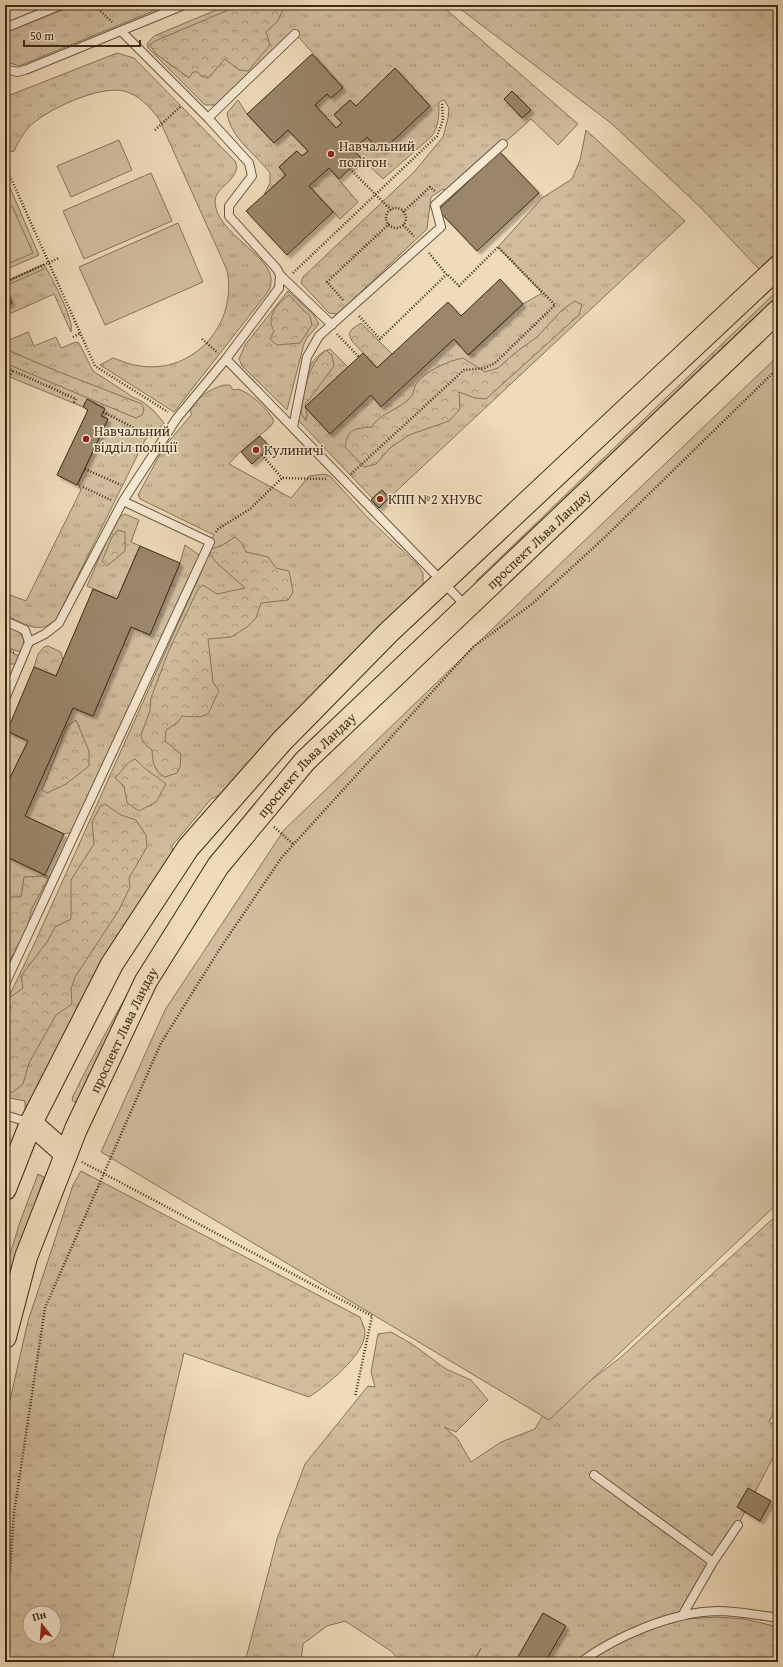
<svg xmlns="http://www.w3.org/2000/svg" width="783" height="1667" font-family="'Gentium Book Plus',serif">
  <defs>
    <pattern id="grass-tufts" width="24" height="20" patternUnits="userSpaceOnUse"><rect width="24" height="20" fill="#d1bd9e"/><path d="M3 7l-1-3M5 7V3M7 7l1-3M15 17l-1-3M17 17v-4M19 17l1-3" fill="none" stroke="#ab9a80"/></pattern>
    <pattern id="forest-crowns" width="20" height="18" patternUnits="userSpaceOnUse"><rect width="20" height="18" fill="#d1bd9e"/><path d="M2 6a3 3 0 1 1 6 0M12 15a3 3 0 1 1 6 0" fill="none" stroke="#ab9a80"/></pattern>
    <filter id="shadow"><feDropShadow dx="3.5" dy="3.5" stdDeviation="1" flood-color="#0004"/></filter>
  </defs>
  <rect width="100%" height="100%" fill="#efdbba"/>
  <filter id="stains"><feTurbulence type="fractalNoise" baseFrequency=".005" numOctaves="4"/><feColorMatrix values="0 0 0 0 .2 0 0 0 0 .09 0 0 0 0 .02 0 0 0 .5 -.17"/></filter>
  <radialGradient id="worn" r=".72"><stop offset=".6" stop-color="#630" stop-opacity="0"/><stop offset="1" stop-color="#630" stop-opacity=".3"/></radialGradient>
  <path fill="url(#grass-tufts)" stroke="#877459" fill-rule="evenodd" d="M75,5h93l-149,61 -14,-5v-26l3,-4z
    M228,5h213l137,119 -20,21 -27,-26 -83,74 -5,-4 -12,8 -4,32 -86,82 -4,3 -8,-1 -28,-30 2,-6 111,-105 29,-35 5,-19 1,-10 -5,-8 -5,2c0,13 0,25 -8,35l-48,42 -30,-29 14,-13 14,15 49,-46 -35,-37 -39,37 -6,-6 -16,14 8,9 -6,5 -21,-23 12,-11 4,4 12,-11 -49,-55 -74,69 -5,4h-10l-57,-57 -1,-4 7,-8z
    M455,5h323v246l-19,18 -59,-62 -89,-84z
    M117,53l17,5 101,103 2,5c-1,16 -22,22 -22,35 0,33 60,55 56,82 0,5 -4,10 -7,14l-90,115 -74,-47 13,-7c9,3 18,7 27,8 55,8 98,-43 87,-96l-68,-151c-9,-12 -20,-24 -35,-28 -25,-6 -79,19 -96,37 -5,6 -11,16 -14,23l-9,2v-56z
    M238,100l9,14 27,29 14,-13 20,21 -6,5 -6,-5 -17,16 6,8 -21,20 6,-12v-10c-15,-20 -39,-34 -43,-60z
    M586,130l99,91 -296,277 -7,-8 -10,8 -74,-78c5,-25 4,-62 32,-71l18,18 -43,40 25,27 41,-39 10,11 73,-67 15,16 54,-51 19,-11 -44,-46 44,-49 30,-19 8,-19z
    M329,168l29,34 -18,17 -31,-33z
    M5,176l34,79 -34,15z
    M44,264c7,13 31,56 27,68l-17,-38 -49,22v-34z
    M778,290v12l-302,283 1,-5z
    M288,291l26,24 5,9 -12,14 -3,6 -17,66 -45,-44 -3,-7 6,-14z
    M28,332l6,14 22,-9 5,11 15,-6 3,1 14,28 40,26 10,5 11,9 10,12c-7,10 -13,9 -19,17l-88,178c-17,19 -33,5 -52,-3v-22l21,8 55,-111 -3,-6 30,-65 -7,-3 4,-8 -17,-9 -5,8 -78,-32v-33z
    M224,385h6l2,4 4,1 2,-1c13,4 30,20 36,32l-3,5 -32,27 -10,11 62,34 18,-22 16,-2 5,2 38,42 49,46 6,9v14l-193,203 -19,9 -39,47 1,15 -141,246 -7,4v-10l-20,-4v-92l32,-67 167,-372 -4,-3 -127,269 -9,2 -39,-18 48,-108 20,8 38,-89 19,7 30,-71 5,-18 17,12 12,-22 -74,-36 -2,-4 26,-48 28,-33 -2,-3c8,-14 19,-22 34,-26z
    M125,514l14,6 -8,22 9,4 -23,53 -30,-13 27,-62 7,-8z
    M5,622c12,7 24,15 17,31l-17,-7z
    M5,649l14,7 1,1 -4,7h-11z
    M7,731l21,10 -23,47v-53z
    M5,856l49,23 -49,105z
    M192,887l-115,214 -3,1 -2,-2 1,-4c36,-73 76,-141 119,-209z
    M81,1171l279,146c1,4 5,10 5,15 1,22 -39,54 -56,65l-125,-44 -72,309h-107v-240l23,-101 45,-136zM30,1613h24v24h-24z
    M38,1174l6,3 -39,114v-21l15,-48z
    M778,1214v189l-9,19 9,4v22l-40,77 -25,37 -28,57 32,-2 28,2 33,8v35h-304l7,-14 -8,14h-72l-10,-11 -46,-30 -18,5 -24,18 -2,18h-56l32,-123 28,-75 63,-78 7,1 -4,-15 7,-38 13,-2 21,12 34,25 25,11 17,20 -32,32 -12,-5 13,11 14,24 30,-20 34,-13 19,-34 36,-14 31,-24z"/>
  <path fill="url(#forest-crowns)" stroke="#877459" d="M240,5l45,1 -8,16 -11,10 4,13 -22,26 -9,-1 -14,-11 -17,19 -7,-2 -3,-4h-5l-4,6 -33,-24 -6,-9 5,-4z
    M41,266l3,3 -39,17v-3z
    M289,295l13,14 8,7 2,9 -12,18 -23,2 -7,-6 4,-8c-9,-14 4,-28 15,-36z
    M575,301l7,4 -3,10 -93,84 -11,-1 -16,-6 1,17 -11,12 -40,14 -19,13 -14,16 -12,3 -19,-20c3,-19 9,-18 26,-20 10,-14 27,-17 39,-29 4,-3 3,-9 6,-14 9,-13 32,-23 47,-26l22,14 13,-4 17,-15 22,-16 25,-27z
    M361,323l31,31 -15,14 -25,-27 -3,-7 3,-5z
    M5,349l54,23 83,32 2,6 -2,5 -6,3 -10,-4 -121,-51z
    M326,350l6,6 2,10 -29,39 2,10 -1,6 -5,-8c3,-23 6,-47 25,-63z
    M118,530l7,2v19l-18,15 -5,-5 10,-24z
    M235,537l7,6 4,9 22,5 8,11 13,3 4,21 -5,8 -27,3 -5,15 -9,9 -16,10 -23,2 5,43 6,9c-13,24 -6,28 -37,25l-4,6 -12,8 -1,11 16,13 -1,13 -3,6 -12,4c-12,-6 -12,-15 -13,-27l-9,-8 -2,-7 9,-24 1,-13 18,-48 29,-61 5,-4 14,9 28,-6 -30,-27 -5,-7 1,-5 10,-3z
    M48,646l13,6 2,8 -7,16 -22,-9 4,-13 6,-7z
    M76,720l13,31v15l-23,18 -19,9 -5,-3 25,-64z
    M135,759c9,10 21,17 31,25l-10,18 -17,9 -12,-8 -3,-17 -9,-8c8,-7 9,-14 20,-19z
    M105,804l16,11 15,5 10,15 1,12 -18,31 1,9 -11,23 -44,67 -4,12 1,15 -16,11 -27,48 -6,21 -10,8h-8v-73l6,-11 -3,-9 15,-11 -2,-12 26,-34 8,-15 16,-8v-39l23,-36 -2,-22 8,-15z
    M43,876l5,3 -17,31 -3,17 -23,42v-72h16l3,-20z"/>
  <path fill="#d1bd9e" stroke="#877459" d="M119,140l13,30 -61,27 -14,-31z
    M151,173l21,48 -88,38 -21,-48z
    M12,206l21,47 -28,12v-55z
    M178,223l25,59 -98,43 -26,-58z
    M778,356v847l-229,217 -448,-268 64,-142 119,-180 233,-225z"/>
  <path fill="#9a866a" stroke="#3d2a14" filter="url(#shadow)" d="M312,54l31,34 -12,10 -4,-4 -12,11 21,23 6,-5 -8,-8 16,-15 6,6 39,-38 35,38 -49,46 -14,-15 -14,13 8,8 -22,21 -10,-11 -20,18 24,26 -46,43 -41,-44 40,-36 -7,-8 18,-16 5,5 6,-5 -20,-21 -14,13 -27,-29z
    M512,91l19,19 -9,8 -18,-19z
    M500,152l39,41 -62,58 -39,-41z
    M500,279l23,25 -55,51 -14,-16 -73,68 -10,-12 -41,39 -25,-27 58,-54 14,15 71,-66 13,14z
    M7,292l5,11 -7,3v-13z
    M87,399l18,10 -4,7 7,3 -31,66 -20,-10 31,-65 -5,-3z
    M260,436l10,11 -18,17 -11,-12z
    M382,490l7,8 -10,10 -8,-8z
    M140,546l40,17 -30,72 -19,-8 -38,89 -20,-8 -48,108 39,18 -19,41 -40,-19v-68l23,-47 -21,-10 27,-64 22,9 37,-87 24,10z
    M748,1488l23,13 -11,20 -23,-14z
    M543,1613l23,13 -21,36h-30z"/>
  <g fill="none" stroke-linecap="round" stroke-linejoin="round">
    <defs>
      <path id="lane" d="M5,28l56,-23
        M5,69l12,3 8,-2 159,-65
        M208,118l87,-84
        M280,275l52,50
        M226,359l241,248
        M293,427l14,-70 12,-21 122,-109 -6,-22 68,-61
        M5,621l20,9 4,12 -24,57
        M29,642l16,-8 14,-11 64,-122 54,-83 49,-59 53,-71 1,-13 -3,-6 -48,-53v-10l23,-30 -3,-13 -41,-45 -86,-86
        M5,984l205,-442 -87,-41
        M5,1115l26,8
        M594,1475l119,87 -31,54
        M713,1562l25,-37
        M581,1662c35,-26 92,-50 136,-51 20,0 41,4 61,7"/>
      <g id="primary">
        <path d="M31,1123l35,31"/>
        <path d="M5,1189l26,-66 81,-159 76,-116 94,-107 106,-108 390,-366"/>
        <path id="s1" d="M5,1337l21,-80 50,-128 70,-148 72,-115 87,-105 473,-450"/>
      </g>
    </defs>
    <use href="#lane" stroke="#6a563e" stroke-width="10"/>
    <use href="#primary" stroke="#3d2a14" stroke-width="24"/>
    <path stroke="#3d2a14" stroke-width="2.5" stroke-dasharray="1 2" stroke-linecap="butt" d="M94,5l18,17
      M155,130l26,-24
      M5,165l90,201 73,46
      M350,169l41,41
      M386 218a10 10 0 1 1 20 0a10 10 0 1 1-20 0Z
      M403,212l27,-25 5,4
      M403,225l11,11
      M429,253l17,21
      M293,273l144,-137 6,-16 -1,-18
      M5,282l54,-24
      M343,300l-16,-18 62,-58
      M6,306l4,8
      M337,334l22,23
      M73,337l8,-4
      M202,339l16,14
      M5,367l71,32 -3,5
      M9,377l4,-6
      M103,412l49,25
      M262,455l20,23
      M85,469l36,16
      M351,474l113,-104 21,-2 10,-5 60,-58 -57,-58 -39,39 -12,-12 -67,65 -22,-24
      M83,487l28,13
      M216,532l2,-3 32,-20 32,-31 44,1
      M5,648l9,4
      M274,827l19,17
      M82,1162l290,154 -17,81
      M5,1590l5,-19 4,-58 31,-205 116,-265 60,-96 61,-90 191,-210 59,-43 73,-67 173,-169"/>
    <use href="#lane" stroke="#f5e8d2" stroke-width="8"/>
    <use href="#primary" stroke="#efdbba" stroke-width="22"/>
  </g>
  <g fill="#8f2418" stroke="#f5e8d2" stroke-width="1.5">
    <circle cx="331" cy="154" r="4"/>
    <circle cx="86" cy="439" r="4"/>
    <circle cx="256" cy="450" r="4"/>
    <circle cx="380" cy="499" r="4"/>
  </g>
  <g text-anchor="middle" stroke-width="3" stroke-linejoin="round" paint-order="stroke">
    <g font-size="14" fill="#3d2a14" stroke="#f5e8d2" text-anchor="start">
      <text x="339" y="151">Навчальний<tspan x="339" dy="16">полігон</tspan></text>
      <text x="94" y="436">Навчальний<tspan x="94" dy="16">відділ поліції</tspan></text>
      <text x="264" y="455">Кулиничі</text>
      <text x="388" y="504">КПП №2 ХНУВС</text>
    </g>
    <g font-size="14" fill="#3d2a14" stroke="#f5e8d2">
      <text dy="5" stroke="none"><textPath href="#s1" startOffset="978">проспект Льва Ландау</textPath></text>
      <text dy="5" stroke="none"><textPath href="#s1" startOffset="654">проспект Льва Ландау</textPath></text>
      <text dy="5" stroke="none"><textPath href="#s1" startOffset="330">проспект Льва Ландау</textPath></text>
    </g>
  </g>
  <rect width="783" height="1667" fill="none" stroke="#efdbba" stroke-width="20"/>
  <rect x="6" y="6" width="771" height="1655" fill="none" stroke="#3d2a14" stroke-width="2"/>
  <rect x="10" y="10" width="763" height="1647" fill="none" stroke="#3d2a14"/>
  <g transform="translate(42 1625) rotate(343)"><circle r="19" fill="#f5e8d2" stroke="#ab9c86"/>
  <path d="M0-3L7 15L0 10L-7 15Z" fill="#8f2418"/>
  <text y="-6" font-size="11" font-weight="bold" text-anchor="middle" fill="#3d2a14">Пн</text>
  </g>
  <path d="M24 40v6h116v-6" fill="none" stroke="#3d2a14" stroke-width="2"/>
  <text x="30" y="40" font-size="12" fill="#3d2a14" stroke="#f5e8d2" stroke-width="3" paint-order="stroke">50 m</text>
  <rect width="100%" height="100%" filter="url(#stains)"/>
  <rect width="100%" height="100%" fill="url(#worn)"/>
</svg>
